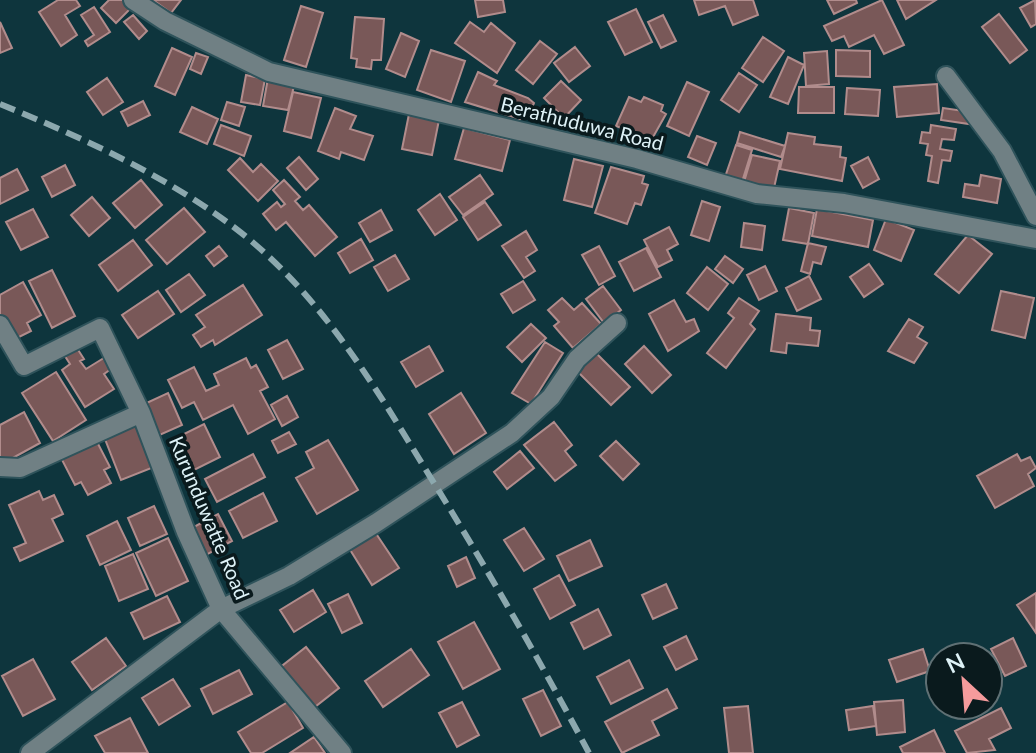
<svg xmlns="http://www.w3.org/2000/svg" width="1036" height="753" font-family="Lato,sans-serif">
  <rect width="100%" height="100%" fill="#0e353d"/>
  <path fill="#795858" stroke="#b18c8c" stroke-width="2" d="M58,0h18l4,6 -15,9 12,20 -16,11 -22,-34z
    M109,0h17l6,7 -16,16 -15,-15z
    M153,0h28l-10,13z
    M475,0h28l2,12 -27,5z
    M694,0h59l5,15 -25,10 -8,-19 -26,9z
    M827,0h29l1,3 -23,11z
    M882,0l22,45 -20,9 -10,-19 -25,12 -5,-11 -12,5 -8,-15z
    M897,0h39l-30,19z
    M1035,0l1,24 -5,3 -11,-19z
    M301,6l22,7 -17,54 -22,-7z
    M94,7l16,25 -22,14 -3,-5 9,-6 -13,-20z
    M636,9l16,33 -27,13 -17,-33z
    M999,14l28,36 -17,13 -28,-36z
    M133,15l14,16 -8,8 -15,-17z
    M663,15l13,26 -15,7 -13,-26z
    M355,17l29,2 -3,41h-9l-1,9 -15,-2 1,-8 -6,-1z
    M0,22l12,26 -12,5z
    M470,22l14,10 7,-9 24,20 -18,30 -42,-30z
    M401,33l18,8 -14,36 -19,-8z
    M763,37l21,14 -21,31 -21,-14z
    M540,41l17,13 -24,30 -17,-14z
    M575,47l15,19 -21,16 -15,-19z
    M172,48l20,9 -17,38 -20,-9z
    M431,50l34,11 -14,41 -34,-12z
    M836,50l34,1v26l-34,-1z
    M827,51l2,33 -23,2 -2,-33z
    M196,53l12,4 -7,17 -11,-5z
    M788,57l16,8 -16,39 -18,-7z
    M478,72l19,9 -3,4 34,13 6,5 -6,14 -7,-3 -1,5 -55,-17z
    M739,73l18,12 -18,27 -18,-12z
    M246,75l19,4 -5,26 -19,-3z
    M107,78l16,24 -20,13 -16,-23z
    M268,78l27,4 -7,28 -25,-4z
    M561,81l20,19 -17,18 -20,-20z
    M687,82l22,10 -20,44 -22,-10z
    M937,84l2,29 -42,4 -3,-30z
    M799,87h35v26h-36z
    M847,88l33,2 -2,26 -33,-2z
    M293,92l28,6 -10,40 -27,-7z
    M629,97l12,5 3,-5 19,8 -2,6 5,3 -18,32 -24,-10 2,-6 -10,-4z
    M143,101l7,14 -22,11 -7,-14z
    M227,102l18,5 -6,19 -18,-6z
    M192,107l26,12 -11,25 -27,-12z
    M335,108l21,8 -6,13 23,7 -9,24 -23,-8 -2,7 -21,-8z
    M943,108l28,4 -2,12 -28,-4z
    M409,114l30,6 -7,35 -30,-6z
    M221,125l30,11 -7,20 -30,-12z
    M931,125l25,4 -2,11 -12,-1 -2,10 12,2 -2,10 -8,-1 -4,23 -10,-2 4,-25 -6,-1 2,-11 -8,-1 2,-11 8,1z
    M464,128l46,12 -8,31 -47,-12z
    M740,132l45,14 -4,11 -44,-14z
    M788,133l27,4 -1,7 27,3 -1,10 6,1 -4,23 -62,-12z
    M697,136l19,7 -9,22 -19,-8z
    M736,145l16,5 -10,32 -17,-5z
    M752,155l28,6 -6,27 -30,-6z
    M299,157l19,22 -12,11 -19,-22z
    M868,157l11,22 -16,9 -12,-22z
    M240,158l13,14 8,-8 17,17 -20,20 -30,-31z
    M574,159l29,7 -11,41 -28,-7z
    M65,165l10,20 -23,12 -10,-20z
    M611,167l33,9 -2,7 6,2 -7,20 -6,-2 -8,21 -32,-11z
    M17,169l11,21 -28,14v-26z
    M480,175l13,19 -30,21 -14,-18z
    M981,175l20,4 -4,24 -34,-6 2,-13 14,2z
    M141,180l21,25 -27,23 -22,-25z
    M284,180l16,17 -5,4 8,9 6,-5 28,32 -22,19 -29,-34 -10,8 -13,-16 14,-12 4,5 4,-3 -12,-14z
    M440,194l17,26 -22,15 -17,-25z
    M92,197l18,21 -21,18 -18,-21z
    M702,201l18,6 -11,34 -18,-6z
    M485,202l16,23 -23,15 -15,-23z
    M184,208l21,24 -38,32 -21,-24z
    M789,208l25,5 -6,31 -25,-4z
    M33,209l15,28 -27,13 -15,-28z
    M817,209l56,11 -5,27 -56,-11z
    M381,210l11,20 -22,12 -11,-19z
    M886,219l28,11 -13,31 -27,-11z
    M744,223l21,3 -3,24 -21,-3z
    M669,227l9,17 -11,6 5,10 -14,7 -14,-27z
    M526,231l11,19 -11,7 9,14 -11,7 -22,-32z
    M968,235l24,19 -33,39 -24,-19z
    M361,239l12,21 -23,13 -12,-20z
    M133,240l19,25 -34,26 -19,-26z
    M808,243l18,4 -5,17 -8,-2 -3,12 -9,-3z
    M219,246l8,10 -13,10 -8,-10z
    M599,246l16,30 -16,9 -17,-30z
    M646,248l15,29 -27,14 -15,-29z
    M395,255l14,24 -21,12 -14,-24z
    M725,256l18,13 -10,14 -18,-14z
    M869,264l14,20 -19,13 -14,-20z
    M765,266l12,25 -18,9 -12,-25z
    M707,267l21,17 -20,26 -21,-17z
    M52,270l23,46 -23,12 -23,-47z
    M189,274l16,21 -24,17 -15,-22z
    M809,276l12,23 -24,12 -11,-23z
    M523,281l12,19 -22,13 -12,-19z
    M23,282l18,33 -14,8 4,8 -14,7 -17,-20v-23z
    M243,285l19,30 -47,30 -2,-5 -12,7 -8,-12 12,-8 -9,-12z
    M603,286l18,24 -17,13 -18,-24z
    M158,291l16,23 -36,24 -16,-23z
    M1001,291l33,7 -9,40 -33,-8z
    M562,298l12,12 8,-7 19,21 -28,24 -19,-22 5,-4 -11,-12z
    M739,298l20,13 -9,13 5,5 -29,39 -19,-15 27,-35 -6,-5z
    M674,300l12,22 8,-3 5,12 -31,20 -19,-37z
    M776,314l35,4 -1,12 10,1 -2,15 -31,-3 -1,10 -15,-2z
    M909,319l14,8 -6,10 10,6 -13,20 -26,-12z
    M531,324l15,14 -24,24 -15,-15z
    M287,340l16,29 -20,10 -15,-29z
    M73,342l11,17 -4,2 6,8 21,-13 7,11 -10,7 10,15 -29,18 -23,-37 8,-6 -9,-14z
    M545,342l18,11 -32,51 -19,-11z
    M429,346l14,25 -27,16 -15,-25z
    M644,346l27,29 -19,18 -27,-29z
    M594,351l36,36 -19,18 -35,-35z
    M246,358l5,10 5,-3 12,22 -8,4 15,28 -27,15 -15,-29 -30,15 -9,-18 -12,6 -14,-28 26,-13 12,24 13,-6 -5,-11z
    M56,372l30,48 -33,21 -31,-48z
    M168,393l14,32 -27,12 -15,-31z
    M461,393l25,40 -32,21 -25,-40z
    M287,396l11,21 -16,9 -11,-21z
    M24,412l16,31 -40,22v-40z
    M135,421l19,46 -33,13 -18,-46z
    M554,422l18,23 -7,6 11,14 -21,16 -31,-36z
    M204,424l16,33 -32,16 -16,-33z
    M289,432l7,12 -18,9 -6,-12z
    M94,436l16,31 -6,3 7,13 -23,12 -7,-13 -6,3 -16,-31z
    M328,440l30,50 -41,24 -21,-36 18,-10 -8,-16z
    M616,441l23,23 -16,16 -23,-24z
    M520,451l14,17 -27,21 -13,-17z
    M253,454l12,23 -48,25 -12,-23z
    M1017,454l4,7 9,-4 6,11 -8,6 6,12 -39,22 -18,-32z
    M39,491l4,9 11,-5 9,19 -11,5 11,22 -43,20 -6,-13 12,-5 -17,-38z
    M263,493l14,28 -34,17 -14,-27z
    M154,506l13,28 -27,12 -12,-28z
    M218,514l14,27 -28,15 -14,-27z
    M117,521l14,29 -31,15 -13,-29z
    M524,528l20,31 -20,12 -20,-31z
    M375,532l24,36 -27,17 -23,-37z
    M168,538l20,43 -32,15 -20,-43z
    M590,540l12,26 -33,15 -12,-25z
    M133,554l15,35 -29,12 -14,-35z
    M466,557l9,21 -18,9 -9,-21z
    M559,575l16,30 -25,14 -16,-30z
    M666,584l11,24 -24,11 -11,-24z
    M313,590l13,22 -32,20 -14,-22z
    M1036,593v40l-19,-28z
    M348,594l14,29 -20,10 -14,-29z
    M167,596l13,26 -36,17 -13,-26z
    M598,609l13,26 -27,14 -13,-26z
    M474,622l26,47 -37,20 -25,-47z
    M686,636l11,23 -21,11 -12,-23z
    M106,638l20,28 -34,24 -20,-28z
    M1013,638l13,28 -21,10 -14,-27z
    M306,647l33,41 -28,22 -33,-41z
    M411,649l18,26 -46,32 -18,-26z
    M923,649l7,22 -33,11 -8,-22z
    M33,659l22,40 -32,17 -21,-40z
    M629,660l14,28 -32,16 -14,-27z
    M239,670l13,24 -39,20 -12,-25z
    M173,679l17,27 -31,19 -17,-27z
    M667,689l10,19 -25,13 7,14 -37,18 -17,-31z
    M543,690l18,36 -20,10 -18,-37z
    M903,700l2,32 -28,3 -3,-33z
    M288,702l15,26 -41,25h-11l-13,-21z
    M462,702l17,33 -22,12 -18,-34z
    M748,706l5,47h-24l-5,-45z
    M873,706l3,20 -27,4 -3,-20z
    M1001,708l10,20 -22,11 6,11 -28,3 -12,-22z
    M130,718l18,35h-43l-10,-17z
    M934,730l11,23h-42l-3,-6z
    M314,737l11,16h-35z"/>
  <g fill="none" stroke-linecap="round" stroke-linejoin="round">
    <defs>
      <path id="minor" d="M133,0l32,21 104,51 368,87 120,35 87,9 192,36
        M946,76l56,75 34,65
        M0,325l24,41 76,-38 41,85
        M0,467l20,1 121,-55 45,119 35,77 121,144
        M30,753l191,-144 68,-33 87,-53 136,-90 39,-36 26,-38 40,-36"/>
    </defs>
    <use href="#minor" stroke="#2f535b" stroke-width="22"/>
    <use href="#minor" stroke="#708084" stroke-width="18"/>
    <path stroke="#8ca8ae" stroke-width="6" stroke-dasharray="16 8" stroke-linecap="butt" d="M0,104c83,34 163,70 235,124 85,65 139,157 194,247 56,90 110,184 160,278"/>
  </g>
  <g text-anchor="middle" stroke-width="7" stroke-linejoin="round" paint-order="stroke">
    <g font-size="20" fill="#def2f7" stroke="#0a1a1d">
      <text transform="translate(582 124) rotate(14)" y="7">Berathuduwa Road</text>
      <text transform="translate(209 518) rotate(67)" y="7">Kurunduwatte Road</text>
    </g>
  </g>
  <g transform="translate(964 681) rotate(334)"><circle r="38" fill="#0a1a1d" stroke="#5f7074" stroke-width="2"/>
  <path d="M0-6L14 30L0 20L-14 30Z" fill="#f59b9c"/>
  <text y="-12" font-size="22" font-weight="bold" text-anchor="middle" fill="#def2f7">N</text>
  </g>
</svg>
